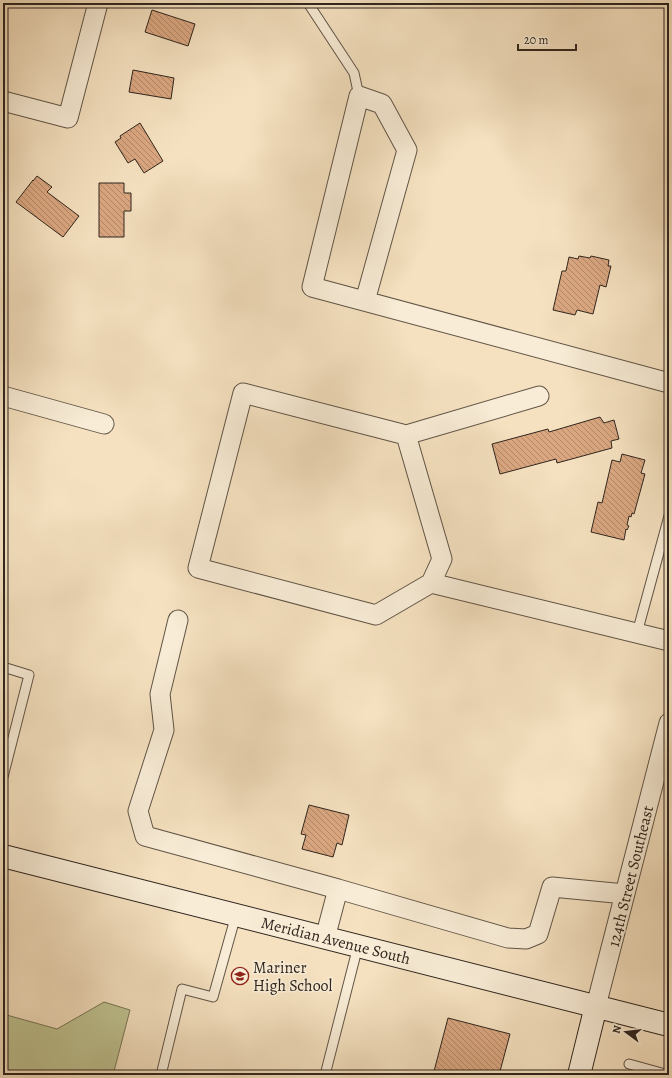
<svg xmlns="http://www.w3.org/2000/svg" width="672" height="1078" font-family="Alegreya,serif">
  <defs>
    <pattern id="building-back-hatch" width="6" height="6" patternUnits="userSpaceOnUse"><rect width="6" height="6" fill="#daa781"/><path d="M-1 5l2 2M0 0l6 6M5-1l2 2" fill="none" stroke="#b18869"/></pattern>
  </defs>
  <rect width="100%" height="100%" fill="#f5e1c0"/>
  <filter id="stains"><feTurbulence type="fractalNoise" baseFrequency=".005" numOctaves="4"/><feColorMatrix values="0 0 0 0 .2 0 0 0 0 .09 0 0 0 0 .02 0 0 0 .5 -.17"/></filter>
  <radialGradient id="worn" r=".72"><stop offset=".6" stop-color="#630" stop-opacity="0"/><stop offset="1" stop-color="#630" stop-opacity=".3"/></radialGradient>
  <path fill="#bfc291" stroke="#777457" d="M104,1002l26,8 -17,65h-110v-61l54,15z"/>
  <path fill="url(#building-back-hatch)" stroke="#2f251d" d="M152,10l43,14 -7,22 -43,-14z
    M133,70l41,8 -3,21 -42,-7z
    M140,123l23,38 -19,12 -9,-14 -7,4 -13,-21 6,-4 -1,-2z
    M37,176l15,11 -5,5 32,24 -16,21 -47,-35 17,-22v1z
    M99,183h25v10h7v18h-7v26h-25z
    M579,256l11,2 1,-2 18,4 -1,6h3l-5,21 -6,-2 -7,29 -16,-4 -2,5 -22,-5 9,-39h4l3,-14 9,2z
    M600,417l4,6 10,-3 5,19 -8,2 1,7 -55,15 -1,-4 -56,15 -8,-30 56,-15 1,3z
    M622,454l23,6 -4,13 4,1 -11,40 -2,-1 -1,4 -2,-1 -2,9 2,1 -2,4 -1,-1 -2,11 -33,-8 7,-30 4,1 10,-43 8,2z
    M309,805l40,10 -7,30 -5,-2 -4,14 -31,-8 4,-14 -5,-1z
    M448,1018l62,16 -11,41h-66z"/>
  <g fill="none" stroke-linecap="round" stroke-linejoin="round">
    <defs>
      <path id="lane" d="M308,3l46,70 5,23
        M637,633l32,-117
        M3,667l26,8 -26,102
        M629,1064l40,11
        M161,1075l21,-86 31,8 23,-82
        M325,1075l33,-129"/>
      <path id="street" d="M3,101l65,17 30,-115
        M365,301l42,-151 -25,-46 -23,-8 -47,191 357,96
        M3,396l101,28
        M406,435l133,-39
        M431,583l11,-24 -36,-124 -163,-42 -45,175 178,47 55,-32 238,58
        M178,620l-18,74 4,36 -26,81 7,25 193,53
        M325,938l13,-49 170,49 18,1 12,-5 14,-47 73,7
        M596,1006l73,-283"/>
      <path id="secondary" d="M3,856l666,169
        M579,1075l17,-69"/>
    </defs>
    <use href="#lane" stroke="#605446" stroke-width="11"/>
    <use href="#street" stroke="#605446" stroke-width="21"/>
    <use href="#secondary" stroke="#2f251d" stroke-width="24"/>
    <use href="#lane" stroke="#f8ecd6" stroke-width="9"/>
    <use href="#street" stroke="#f8ecd6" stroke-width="19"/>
    <use href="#secondary" stroke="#f8ecd6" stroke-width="22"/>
  </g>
  <defs>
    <symbol id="school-ring" viewBox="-11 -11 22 22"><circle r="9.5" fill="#f8ecd6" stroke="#8f2418" stroke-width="1.5"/><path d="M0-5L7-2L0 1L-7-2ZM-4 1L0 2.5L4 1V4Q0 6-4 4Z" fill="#8f2418"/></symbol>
  </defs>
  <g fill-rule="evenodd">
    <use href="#school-ring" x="230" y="966" width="20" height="20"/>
  </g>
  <g text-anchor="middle" stroke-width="3" stroke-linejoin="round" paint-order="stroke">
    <g font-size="16" fill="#2f251d" stroke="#f8ecd6">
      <text transform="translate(630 876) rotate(-76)" y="6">124th Street Southeast</text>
      <text transform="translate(336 940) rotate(14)" y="6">Meridian Avenue South</text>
    </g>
    <g font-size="16" fill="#2f251d" stroke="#f8ecd6" text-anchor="start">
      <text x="253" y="973">Mariner<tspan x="253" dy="18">High School</tspan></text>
    </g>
  </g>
  <rect width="672" height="1078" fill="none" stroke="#f5e1c0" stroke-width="16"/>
  <rect x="4" y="4" width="664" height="1070" fill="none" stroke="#2f251d" stroke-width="2"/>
  <rect x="8" y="8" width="656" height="1062" fill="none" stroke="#2f251d"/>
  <g transform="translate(626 1032) rotate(285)" stroke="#f8ecd6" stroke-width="3" paint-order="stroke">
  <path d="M0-3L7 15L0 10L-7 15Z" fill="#2f251d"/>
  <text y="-6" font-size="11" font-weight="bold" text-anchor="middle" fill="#2f251d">N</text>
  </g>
  <path d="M518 44v6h58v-6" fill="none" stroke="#2f251d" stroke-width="2"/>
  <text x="524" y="44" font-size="12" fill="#2f251d" stroke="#f8ecd6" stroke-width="3" paint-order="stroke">20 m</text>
  <rect width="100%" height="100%" filter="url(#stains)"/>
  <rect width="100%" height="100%" fill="url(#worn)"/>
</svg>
